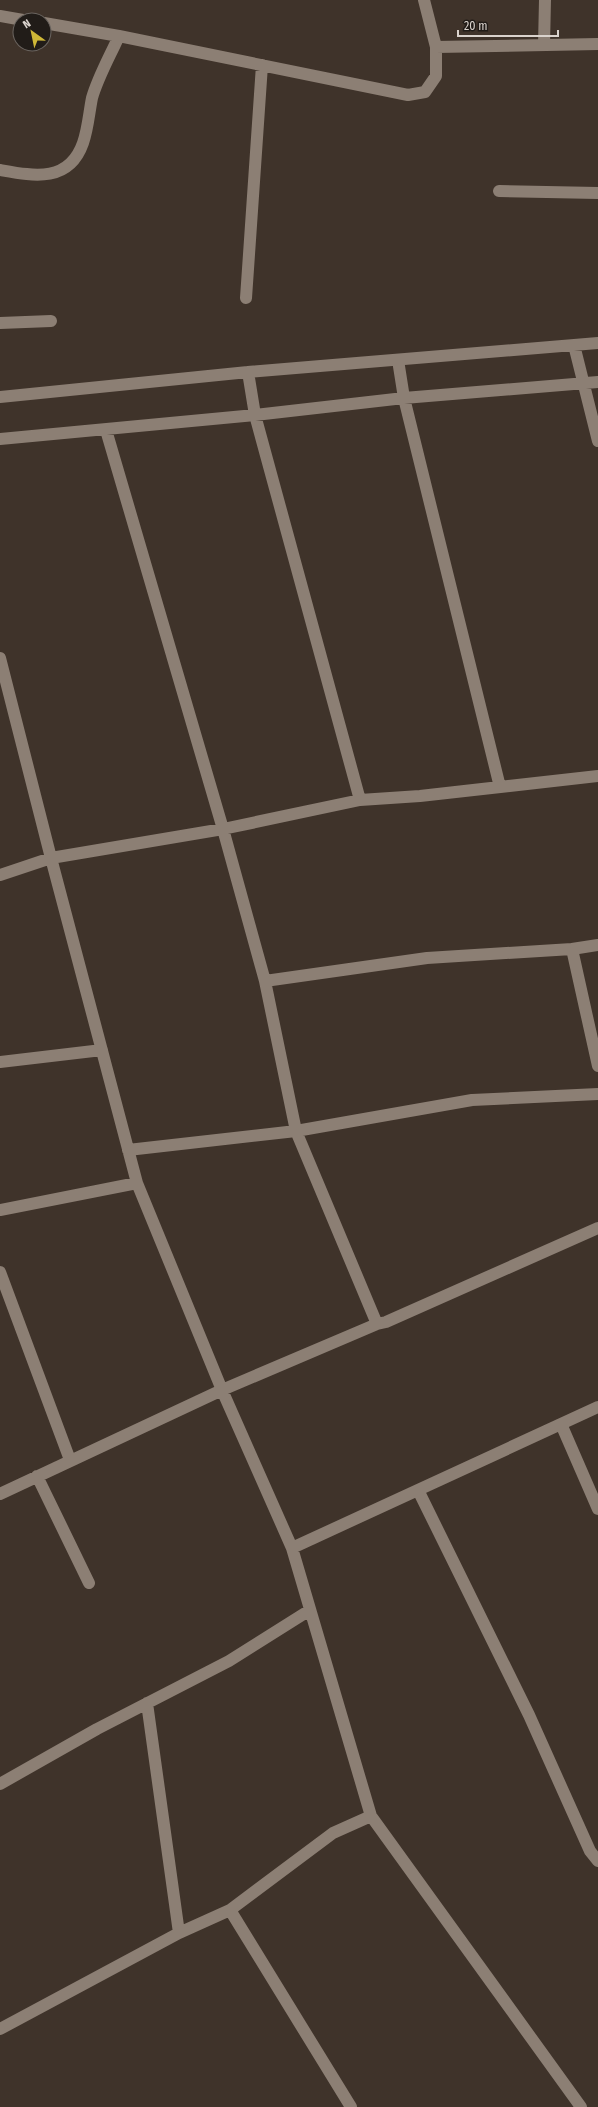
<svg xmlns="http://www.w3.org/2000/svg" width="598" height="2107" font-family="'Fira Sans Condensed',sans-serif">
  <rect width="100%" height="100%" fill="#3f332a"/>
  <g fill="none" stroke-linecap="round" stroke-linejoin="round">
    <path stroke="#8c7f74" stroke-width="12" d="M0,16l23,4
      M44,23l75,13 289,59 17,-3 11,-16v-29l-12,-47
      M544,45l1,-45
      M436,47l162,-3
      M0,170c34,6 69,13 83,-27 5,-14 6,-30 9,-45 6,-21 18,-42 27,-62
      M499,191l99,2
      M246,298l16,-233
      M0,323l51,-2
      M574,345l24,96
      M398,360l6,38 96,389
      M248,372l7,43 105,385
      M0,397l248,-25 350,-29
      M106,430l117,399 42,152 31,150 -168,19
      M0,439l255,-24 149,-17 194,-16
      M0,658l51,200 -51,17
      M598,945l-26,4 26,117
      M265,981l162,-23 145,-9
      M0,1062l102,-12
      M0,1210l137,-27
      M0,1272l70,188
      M377,1324l-81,-193 176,-31 126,-6
      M561,1424l37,85
      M37,1476l52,107
      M418,1490l111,225 61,136 8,10
      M0,1494l222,-104 -85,-207 -86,-325 172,-29 137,-29 60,-4 178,-20
      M292,1548l-70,-158 155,-66 9,-2 212,-94
      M147,1703l32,230
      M0,1784l97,-55 132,-68 81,-51
      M371,1816l-79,-268 306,-141
      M230,1910l121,197
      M0,2029l179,-96 51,-23 103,-77 38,-17 210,291"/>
  </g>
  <g transform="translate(32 32) rotate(327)"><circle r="19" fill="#211c18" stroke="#6b6560"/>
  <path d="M0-3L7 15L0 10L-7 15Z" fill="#cfb837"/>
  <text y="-6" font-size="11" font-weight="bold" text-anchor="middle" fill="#dad3cd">N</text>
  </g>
  <path d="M458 30v6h100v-6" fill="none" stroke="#dad3cd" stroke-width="2"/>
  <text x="464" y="30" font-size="12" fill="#dad3cd" stroke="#211c18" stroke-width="3" paint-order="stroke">20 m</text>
</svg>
